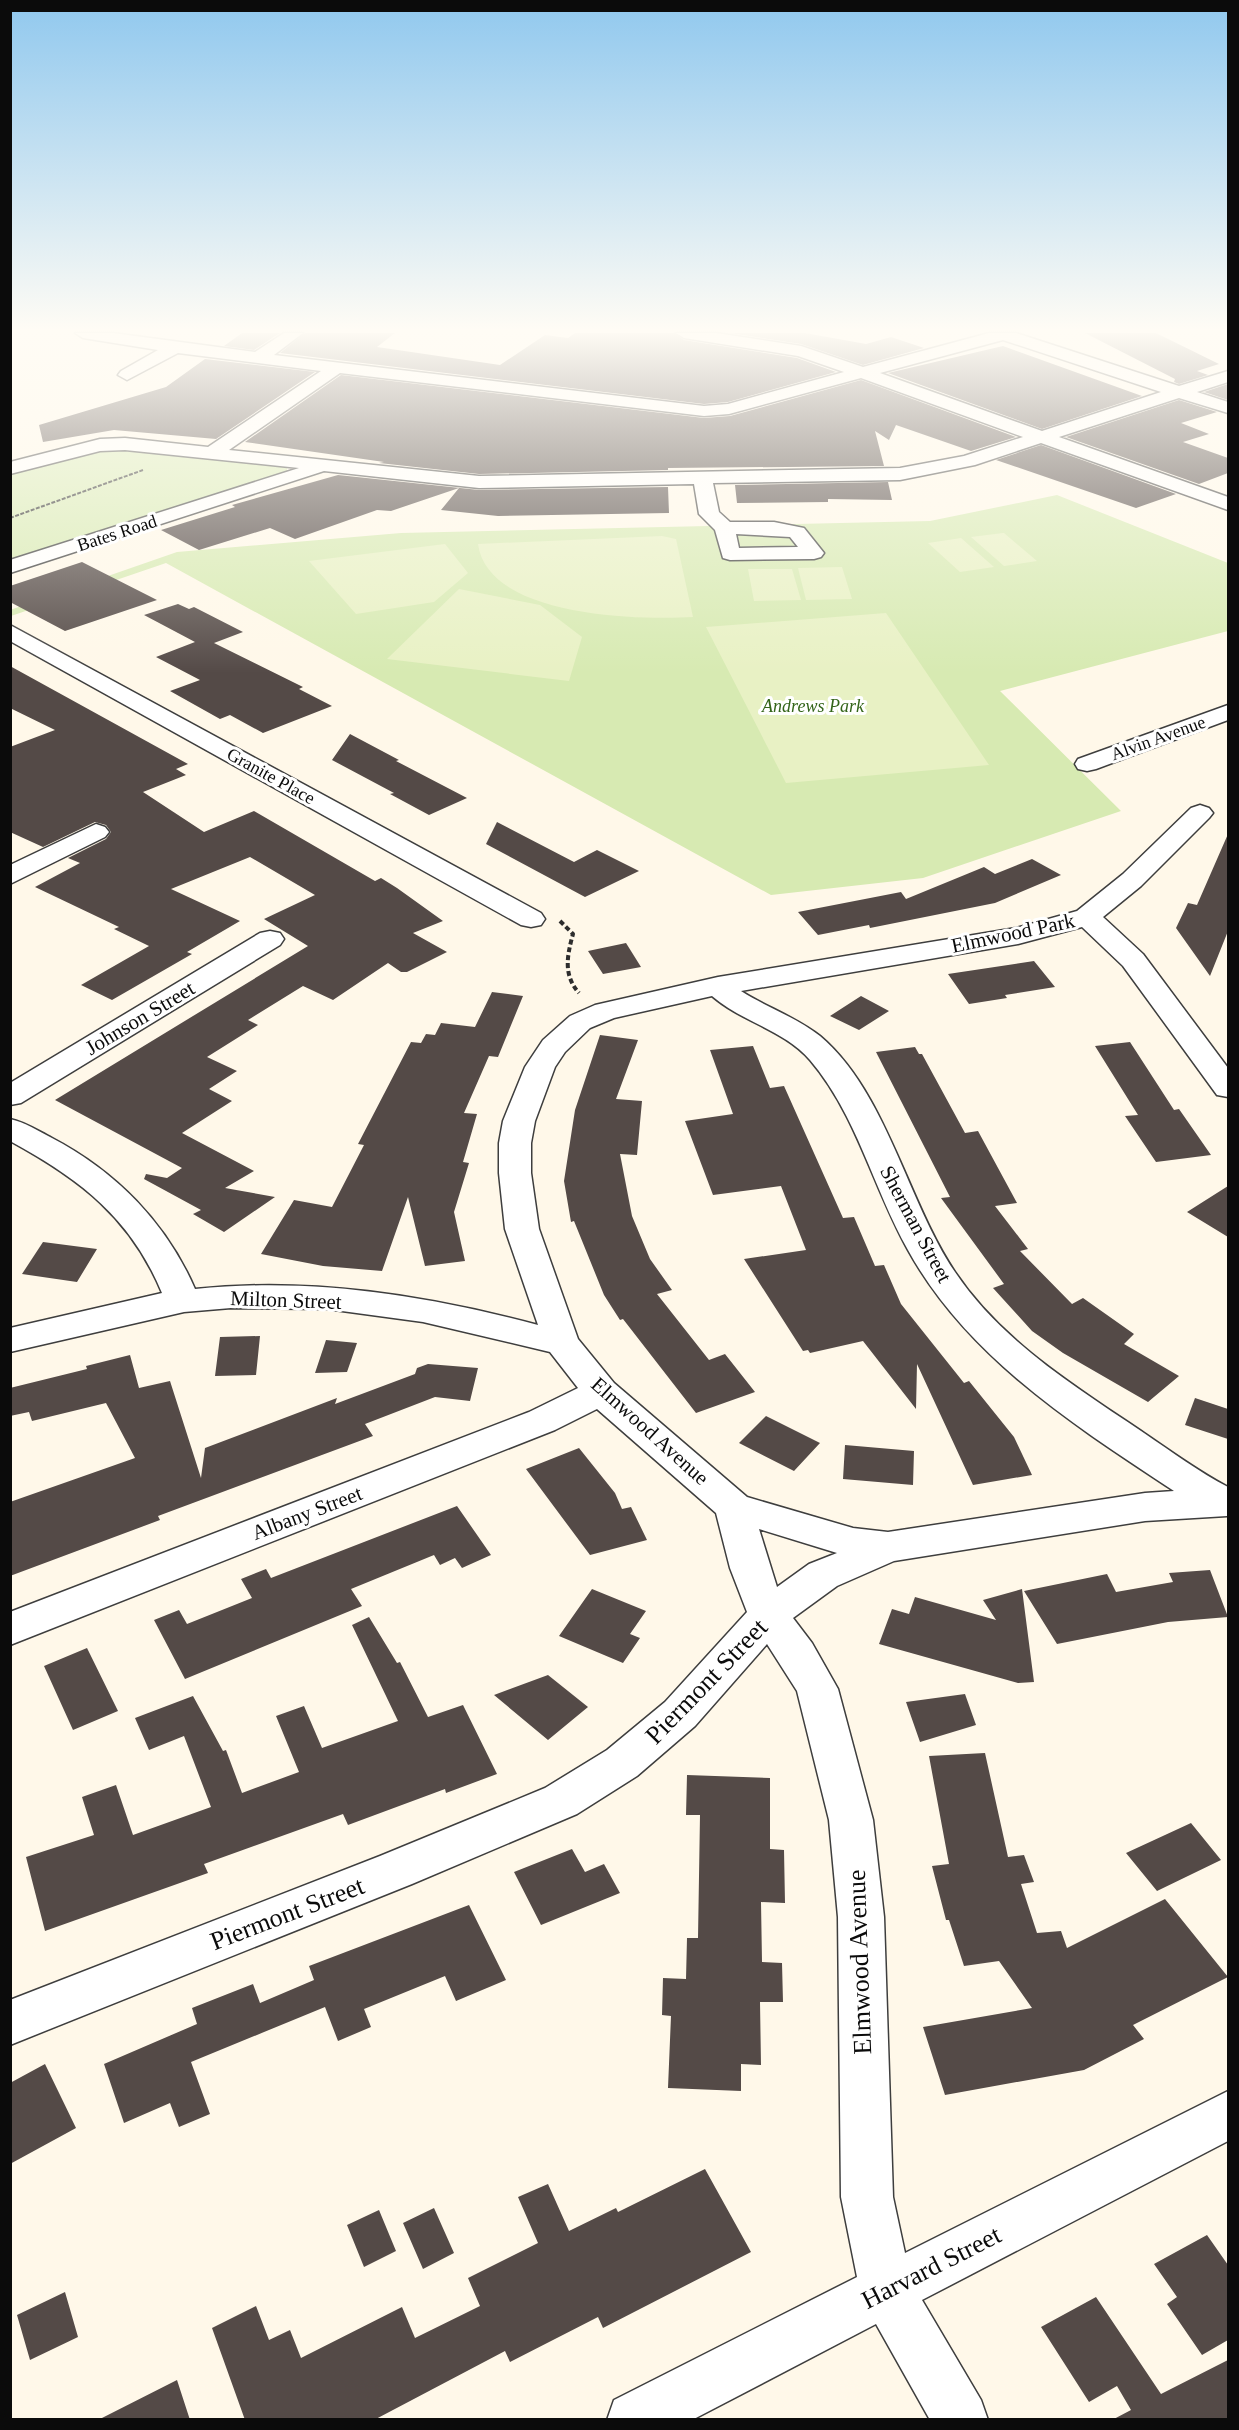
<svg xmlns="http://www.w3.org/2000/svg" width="1239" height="2430" font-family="'Times New Roman',serif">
  <rect width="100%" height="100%" fill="#fff8e9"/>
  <path fill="#d7eab2" d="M120,446l167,20v5l-276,90v-90z
    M1057,495l171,68v68l-228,60 121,120 -198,67 -152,17 -605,-332 -155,53 -1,-6 167,-58 224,-19 529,-12z"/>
  <path fill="#e8f1c4" d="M1003,533h1l33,28 -33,5 -33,-29z
    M662,536l14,3 17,78c-56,3 -205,0 -215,-73z
    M961,538l33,29 -34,5 -32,-29z
    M445,544l23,29 -34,29 -78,12 -47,-53z
    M842,567l10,32 -46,1 -8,-32z
    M748,569h44l9,31 -47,1z
    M459,589l81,16 42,32 -13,44 -182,-22z
    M886,613l103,152 -203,18 -80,-156z"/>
  <path fill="#544a47" d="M242,333h38l-26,17 -30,-4z
    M305,333h90l-18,14 123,18 45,-30 23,3 7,-5h99l10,7 113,18 39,14 -108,30 -24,2 -424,-51z
    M730,333h75l61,11 25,-7 33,11 -61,17 -62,-21z
    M1085,333h71l63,31 -22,7 11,4 -29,9 -5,-2 1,-3z
    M1003,346l139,50 -100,33 -154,-56z
    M205,359l110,13 -99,67 -102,-9 -71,12 -4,-17 127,-38z
    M341,375l363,43 26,-2 131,-36 155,57 -45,14 -75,-26 -7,15 -14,-9 9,35 -216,2v2l-189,4 -100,-11 5,-1 -139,-20z
    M1228,384v16l-24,-8z
    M1179,400l38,12 -36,11 28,11 -26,8 45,16v15l-29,11 -133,-47z
    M1041,445l135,49 -40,14 -140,-48z
    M338,475l141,15 189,-3 1,26 -171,3 -57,-6 18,-22 -68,23 -14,-1 -82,29 -25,-11 -71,22 -38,-20 74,-23 -3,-2z
    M888,482l4,18 -64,-1v3l-91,1 -2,-18z
    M82,562l75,38 -92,31 -55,-29v-16z
    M178,604l11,5 5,-2 49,25 -29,11 89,44 -4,2 33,17 -69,27 -33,-18 -10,4 -50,-28 30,-11 -44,-23 39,-15 -51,-27z
    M10,666l178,98 -12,5 10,6 -43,17 61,40 50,-21 121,70 6,-3 16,10 46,33 -30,12 34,19 -40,20h-6l-13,-9 -55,37 -30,-14 -55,34 10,5 -51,32 30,14 -28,18 23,12 -50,32 72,38 -29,17 50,9 -51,35 -31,-18 8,-4 -57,-31 2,-5 21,4 15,-10 -127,-68 253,-154 -44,-27 51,-24 -65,-38 -79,32 69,32 -53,31 5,2 -80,46 -31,-15 68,-39 -35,-17 5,-2 -84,-40 45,-24 -12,-5 38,-19 5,-7 -5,-7 -11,-3 -52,25 -33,-15v-85l45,-17 -45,-22z
    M350,734l49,26 -3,1 71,37 -38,17 -39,-21 4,-1 -62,-33z
    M497,822l77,40 23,-12 42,21 -54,26 -99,-53z
    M1228,834v97l-18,45 -34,-48 12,-25 9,2z
    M1032,859l29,16 -66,28 -125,25 -1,-3 -51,10 -20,-23 103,-20 5,7 78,-32 11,7z
    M626,943l15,24 -38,7 -15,-23z
    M1034,961l21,26 -50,8 2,3 -38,6 -21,-30z
    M492,992l31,4 -25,61 -9,-1 -25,57 13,1 -14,48 6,1 -15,49 11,49 -40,5 -17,-69 -26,74 -59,-5 -62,-12 33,-54 38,7 32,-62 -6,-1 53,-102 10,1 5,-9 9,1 6,-12 34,4z
    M861,996l28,15 -30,19 -29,-14z
    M600,1035l38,5 -22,59 26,2 -5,54 -17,-1 12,62 18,43 22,31 -15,4 52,66 16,-6 30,38 -59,21 -73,-94 -3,1 -16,-25 -30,-74 -3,1 -7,-41 11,-71z
    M1130,1042l44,68 5,-1 32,46 -55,7 -31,-46 13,-1 -43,-69z
    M753,1046l17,42 14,-2 59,132 11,-1 21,49 9,-1 17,39 63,79 5,-2 45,56 18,38 -59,10 -56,-121 -1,45 -53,-68 -53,12 -2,-3 -5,1 -59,-92 62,-9 -25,-64 -68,9 -28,-74 48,-7 -23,-64z
    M915,1047l4,7h3l43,79 13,-2 39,72 -22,3 33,43 -8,2 52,53 11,-6 51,36 -10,10 55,32 -31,26 -85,-49 -31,-22 -39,-43 11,-4 -63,-86 9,-1 -74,-145z
    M1228,1186v51l-41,-25z
    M43,1242l54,7 -20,33 -55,-8z
    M260,1336l-4,39 -41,1 5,-39z
    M326,1340l31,3 -10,29 -32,1z
    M130,1355l9,33 31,-7 31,97 4,-30 132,-50 -2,6 80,-30 2,-6 11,-4 50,4 -8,33 -35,-4 -70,27 8,12 -215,80 2,4 -150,56v-74l125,-44 -29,-55 -74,18 -3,-9 -19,4v-28l77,-19 -1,-3z
    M1195,1398l33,11v30l-43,-14z
    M766,1416l54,27 -26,28 -55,-28z
    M845,1445l69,6 -1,34 -70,-6z
    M579,1448l36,45 7,16 9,-2 16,33 -57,15 -64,-86z
    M457,1506l34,49 -29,13 -7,-10 -15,7 -6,-10 -83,34 11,17 -177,73 -31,-59 25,-10 8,14 65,-26 -11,-19 25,-10 5,9z
    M1210,1570l18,47 -60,5 -111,22 -33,-53 83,-17 9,18 57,-10 -4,-9z
    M592,1589l54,22 -16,23 10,4 -17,25 -64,-27z
    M1022,1589l12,93 -16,1 -139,-39 13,-35 17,5 6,-17 81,23 -13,-20z
    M369,1617l28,46 3,-1 28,55 35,-12 34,69 -51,19 -1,-4 -97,36 -5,-11 -139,50 4,9 -163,58 -19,-74 68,-22 -12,-38 34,-12 17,50 78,-28 -27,-71 -35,14 -14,-32 58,-22 30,55 3,-1 16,43 57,-21 -23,-56 28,-10 18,42 76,-27 -46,-96z
    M87,1648l31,63 -45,19 -29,-64z
    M548,1675l40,32 -40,33 -54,-45z
    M965,1694l11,31 -56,17 -14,-40z
    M985,1753l23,104 16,-2 10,27 -13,2 16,49 24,-2 6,17 98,-49 63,78 -95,48 11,14 -60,31 -139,25 -22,-68 109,-19 -33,-47 -35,5 -15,-46h-3l-14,-54 17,-2 -20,-108z
    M687,1775l83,3v71l14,1 1,53 -24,-1 1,60 20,1 1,39h-23l1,63 -20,-1v27l-73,-3 3,-72 -9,-1 1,-37 23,1 1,-41h11l2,-123h-14z
    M1191,1823l30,37 -64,31 -31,-38z
    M572,1849l13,23 19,-8 16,29 -79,32 -27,-53z
    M469,1905l37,75 -50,21 -11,-25 -81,33 7,18 -33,14 -13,-34 -134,55 19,52 -31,13 -9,-24 -46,20 -20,-59 93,-40 -5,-16 61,-24 7,19 54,-23 -5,-14z
    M45,2064l31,64 -66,36v-81z
    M705,2169l46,83 -148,76 -5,-11 -88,45 -5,-11 -131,69h-129l-33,-92 44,-22 13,34 21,-10 11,28 101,-51 13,31 65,-32 -12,-28 70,-35 -20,-46 30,-13 21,47 47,-23 2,4z
    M434,2208l20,45 -31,16 -20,-46z
    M379,2210l17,41 -32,16 -17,-42z
    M1207,2235l21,30v75l-26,15 -35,-51 10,-7 -23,-33z
    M65,2292l13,45 -48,23 -13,-45z
    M1096,2297l65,97 67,-34v60h-116l19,-10 -14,-24 -28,16 -48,-75z
    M177,2380l13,40h-92z"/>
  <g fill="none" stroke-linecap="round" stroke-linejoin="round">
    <defs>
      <path id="minor" d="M75,333h38l142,19 29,-19h19l-29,22 430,51 24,-2 116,-32 -46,-16 -114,-18 -8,-5h40l85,13 62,21 126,-34h27l163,53 49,-15v11l-31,10 31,10v11l-49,-15 -120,39 169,60v13l-187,-67 -66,22 -75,15 -187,3 6,29 11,10h44l30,6 20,25 -3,4 -7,2 -84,1 -7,-2 -8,-28 -16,-16 -5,-30 -215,4 -155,-17 -314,102v-13l289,-92 -174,-18 -25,1 -90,23v-12l90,-23 25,-1 83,9 113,-76 -143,-18 -51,27 -9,-5 3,-4 37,-21 -75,-12zM1003,340l158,52 -119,39 -162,-58zM340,373l364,43 25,-2 132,-36 162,59 -59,19 -64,12 -421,8 -250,-26zM736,534l54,3 8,10 -59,1z
        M10,625l531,288 4,6 -4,6 -10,2 -10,-2 -511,-284z
        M1228,705v15l-132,49 -9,2 -9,-2 -3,-5 3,-5z
        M1200,805l9,3 4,5 -4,5 -68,68 -38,31 40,37 85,114v29l-11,-2 -94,-129 -41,-39 -64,17 -277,47c25,16 55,26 79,45 67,57 87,165 135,236 47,70 121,115 189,161 28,19 55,39 84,54l-1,29 -82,5 -251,40 -57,25 -44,32 19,25 26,46 35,131 11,97 9,280 12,56 323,-162v50l-306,159 59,100 7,20h-58l-54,-96 -184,96h-85l7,-20 243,-123 -16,-80 -3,-280 -9,-97 -32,-129 -30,-47 -72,82 -58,50 -60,38 -165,70 -402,161v-45l370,-144 165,-68 62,-38 58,-48 82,-90 -17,-44 -14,-55 -119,-104 -42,21 -545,215v-33l519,-200 49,-24 -28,-36 -127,-30 -96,-13 -96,-1 -47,4 -174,40v-24l152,-35c-31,-75 -82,-114 -152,-152v-22c15,3 28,12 42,19 63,33 114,84 143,151 116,-12 231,6 343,36l-33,-96 -6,-56v-30l4,-22 22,-54 18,-27 27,-24 25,-11 123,-28 298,-49 61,-17 46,-37 68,-66zM712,996c30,26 72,34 98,64 47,55 63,128 98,190 59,107 166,175 266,241l-29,2 -257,39 -35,-4 -106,-31 -133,-114 -36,-44 -39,-110 -8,-56v-30l4,-22 20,-54 10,-15 25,-24 24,-10zM759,1529l78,24 -28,11 -32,23z
        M96,824l9,3 4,5 -4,5 -95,47v-19z
        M270,931l10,2 4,6 -4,6 -259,158 -11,2v-22l250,-150z"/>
    </defs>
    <use href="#minor" stroke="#3e3e3e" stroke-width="3"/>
    <path stroke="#2d2d2d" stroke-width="2" stroke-dasharray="4 1.5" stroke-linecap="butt" d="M10,518l133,-48"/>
    <path stroke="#2d2d2d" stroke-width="4" stroke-dasharray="5 3" stroke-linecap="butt" d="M560,921l13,13c-6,22 -10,41 6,59"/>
    <use href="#minor" fill="#fff" fill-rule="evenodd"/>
  </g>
  <linearGradient id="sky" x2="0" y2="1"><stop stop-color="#90c8ee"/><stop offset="0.49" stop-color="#fffcf5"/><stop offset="1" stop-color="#fffcf5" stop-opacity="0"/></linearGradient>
  <rect width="1239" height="673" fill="url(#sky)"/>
  <g text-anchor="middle" stroke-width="6" stroke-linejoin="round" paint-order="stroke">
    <g font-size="18" fill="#0b0b0b" stroke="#fff">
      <text transform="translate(117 533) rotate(-18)" y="6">Bates Road</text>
      <text transform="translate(1158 738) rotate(-20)" y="6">Alvin Avenue</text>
      <text transform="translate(271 776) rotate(29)" y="6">Granite Place</text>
    </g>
    <g font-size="18" font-style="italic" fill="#34651a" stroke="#fff">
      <text x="813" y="712">Andrews Park</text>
    </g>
    <g font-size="21" fill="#0b0b0b" stroke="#fff">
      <text transform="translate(1013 933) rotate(-12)" y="7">Elmwood Park</text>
      <text transform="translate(140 1018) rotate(-31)" y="7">Johnson Street</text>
      <text transform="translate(916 1224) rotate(62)" y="7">Sherman Street</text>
      <text transform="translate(286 1300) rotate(2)" y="7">Milton Street</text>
      <text transform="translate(650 1431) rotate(42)" y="7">Elmwood Avenue</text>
      <text transform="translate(307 1513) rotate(-21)" y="7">Albany Street</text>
    </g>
    <g font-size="26" fill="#0b0b0b" stroke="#fff">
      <text transform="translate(706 1681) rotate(-46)" y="9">Piermont Street</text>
      <text transform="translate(287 1913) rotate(-21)" y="9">Piermont Street</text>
      <text transform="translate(859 1962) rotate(-92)" y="9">Elmwood Avenue</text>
      <text transform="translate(931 2267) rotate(-27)" y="9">Harvard Street</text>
    </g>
  </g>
  <rect width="1239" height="2430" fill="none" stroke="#0b0b0b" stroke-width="24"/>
</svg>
